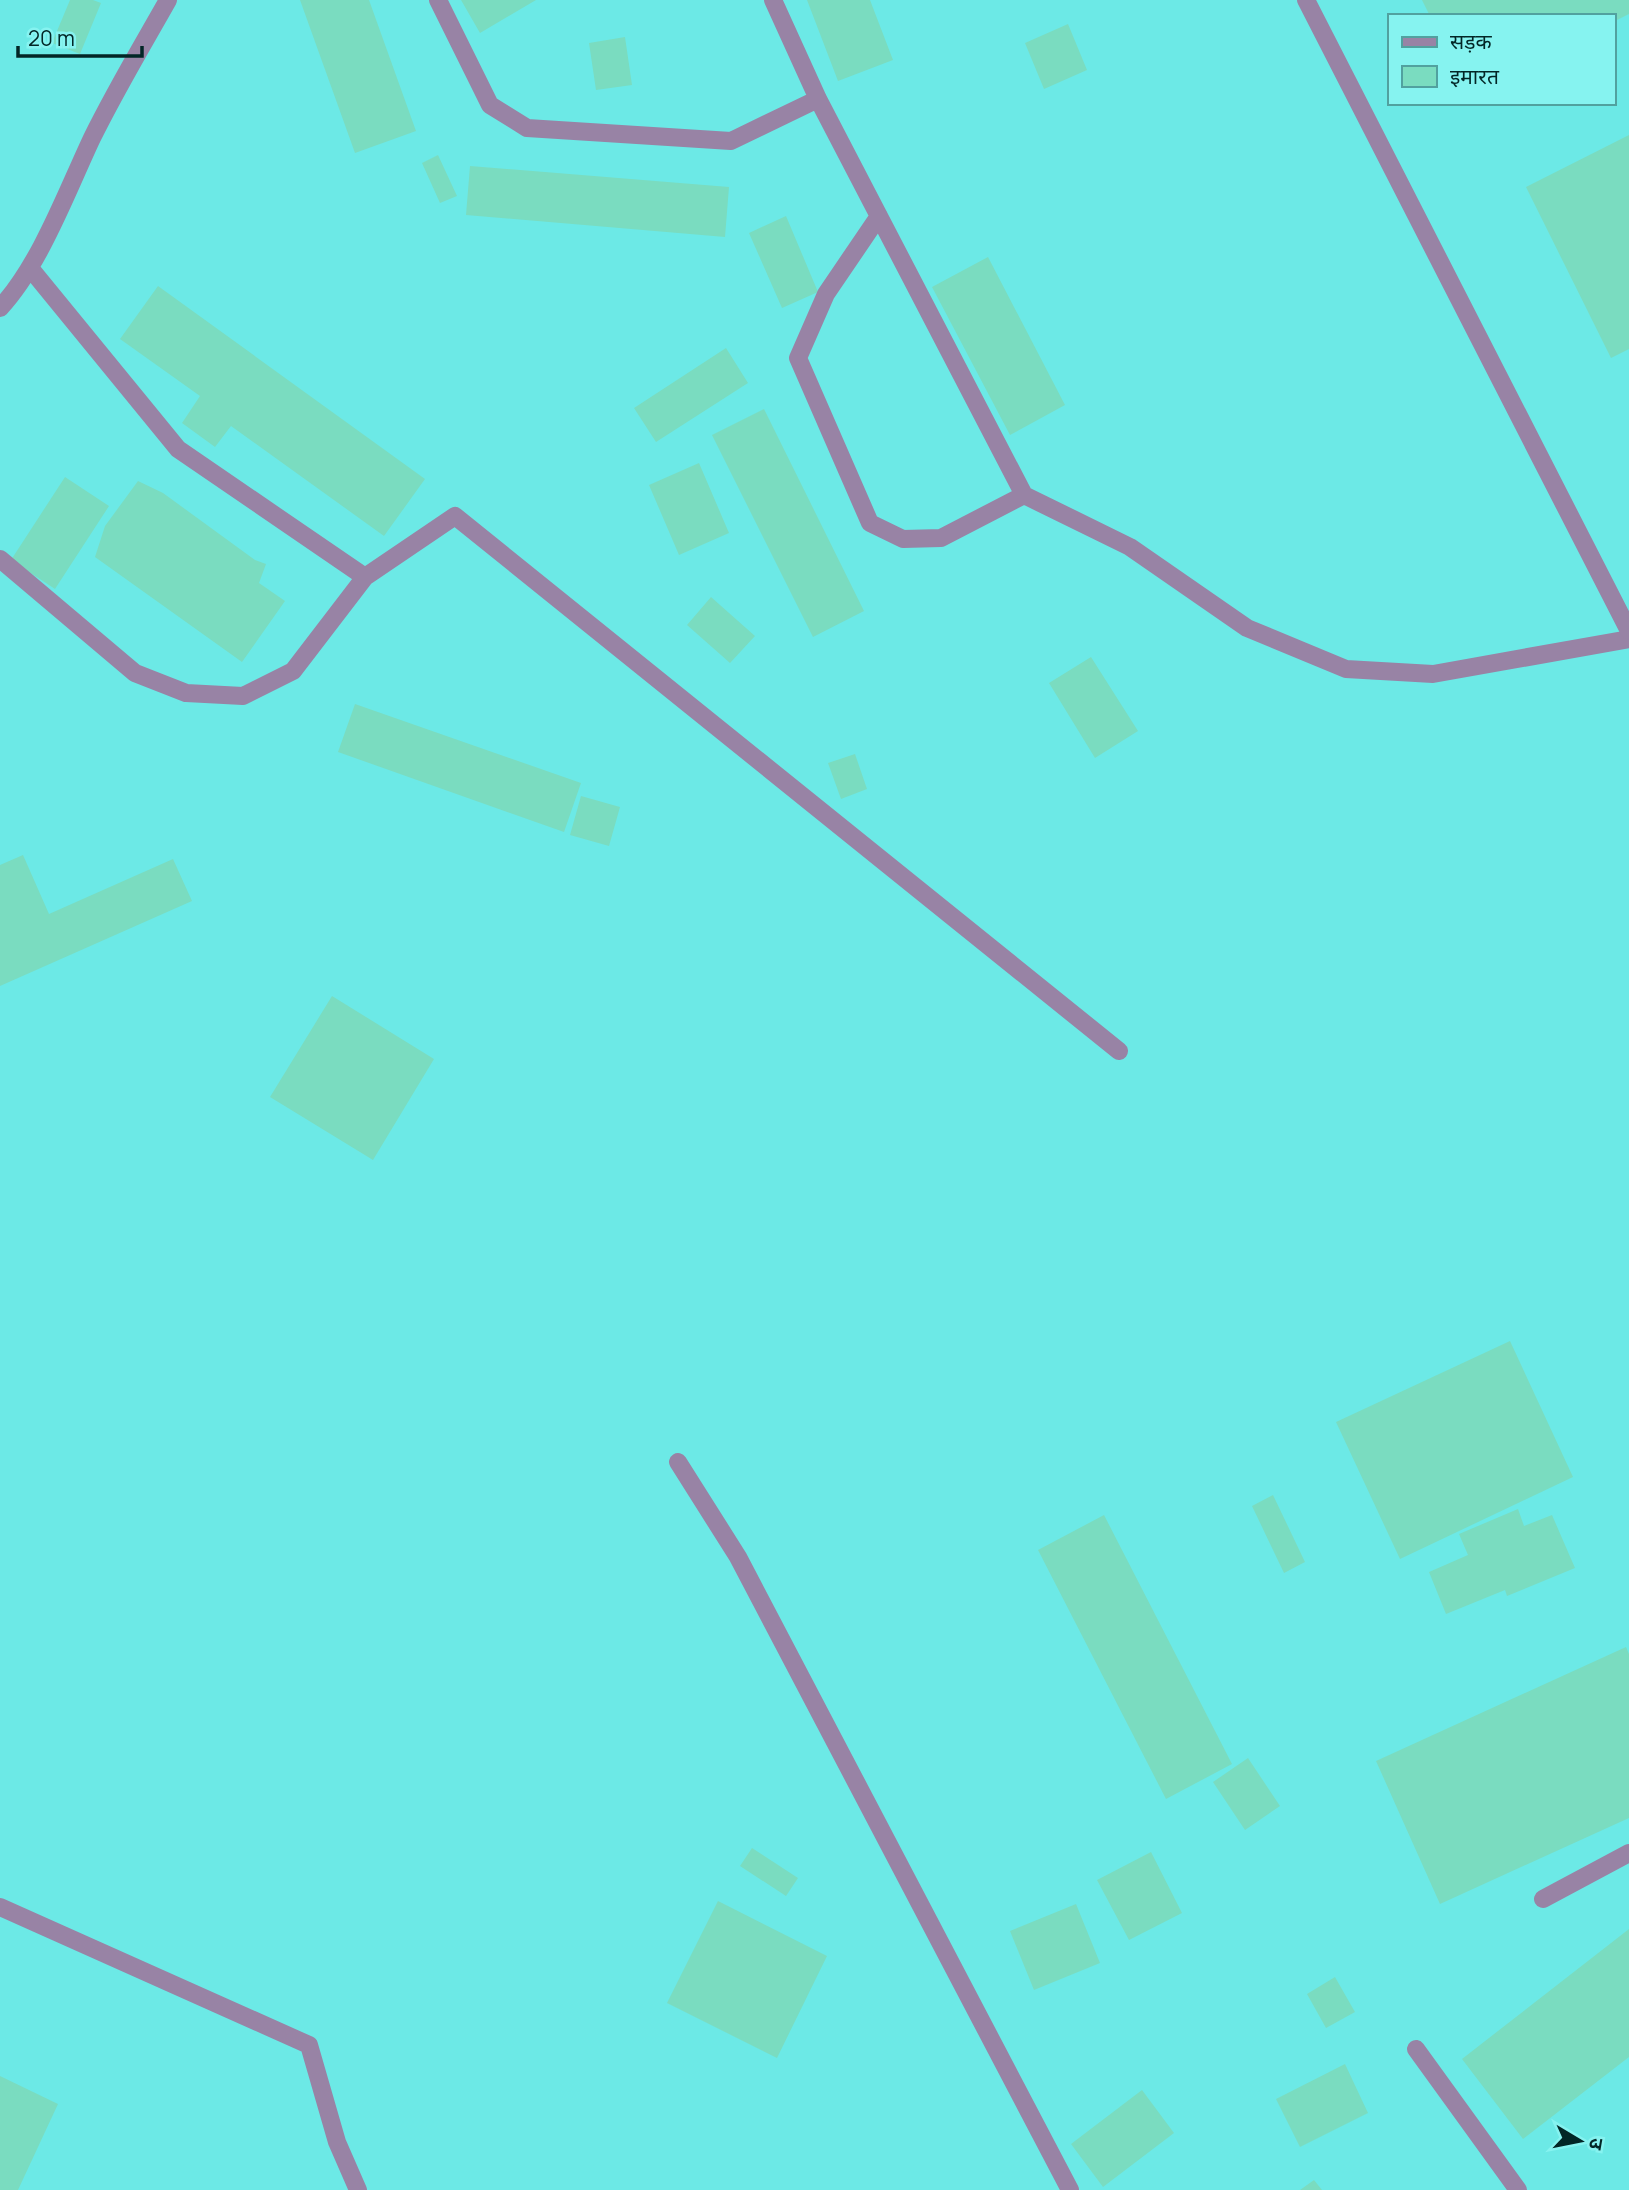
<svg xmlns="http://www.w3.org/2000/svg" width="1629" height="2190" font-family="Manrope,'Noto Sans Devanagari',sans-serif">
  <rect width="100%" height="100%" fill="#86f3f0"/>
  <path fill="#6ce9e6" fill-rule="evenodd" d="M0,0h1629v2190h-1629zM1389,16h224v87h-224z"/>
  <path fill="#7adcc0" d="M70,0h23l8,3 -21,51 -28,-11z
    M300,0h69l47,131 -61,22z
    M461,0h75l-56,33z
    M807,0h63l23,60 -55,21z
    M1422,0h207v14l-16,8v-6h-183z
    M1068,24l19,46 -43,19 -19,-46z
    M625,37l7,48 -36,5 -7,-47z
    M1629,135v214l-18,9 -85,-171z
    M438,155l19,41 -17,7 -18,-40z
    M470,166l259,21 -4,50 -259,-22z
    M786,216l32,76 -36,16 -33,-75z
    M988,257l77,148 -55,30 -78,-148z
    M158,286l267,193 -41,57 -153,-110 -16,21 -33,-24 18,-27 -80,-57z
    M726,348l22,35 -92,59 -22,-34z
    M764,409l100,202 -51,26 -101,-202z
    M699,463l30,70 -50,22 -30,-70z
    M65,477l44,29 -54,83 -44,-29z
    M138,481l25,12 92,67 11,4 -7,19 26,18 -43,61 -147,-105 10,-31z
    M711,597l44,39 -25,27 -43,-38z
    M1091,657l47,74 -43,27 -46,-75z
    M355,704l226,79 -17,49 -226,-80z
    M855,754l12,35 -26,10 -13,-36z
    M581,796l39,11 -11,39 -39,-11z
    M23,855l26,59 124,-55 19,42 -192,85v-121z
    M332,996l102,63 -61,101 -103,-63z
    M1510,1341l63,136 -173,82 -64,-137z
    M1273,1495l32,67 -21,11 -32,-67z
    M1518,1509l6,17 28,-11 23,53 -68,28 -2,-6 -59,24 -17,-42 39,-17 -9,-21z
    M1104,1515l128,249 -66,35 -128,-249z
    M1626,1647l3,7v164l-189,86 -64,-143z
    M1248,1758l32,48 -35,24 -32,-48z
    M752,1848l46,30 -12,18 -46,-30z
    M1151,1852l31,61 -53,27 -32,-60z
    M718,1901l109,55 -50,102 -110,-55z
    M1076,1904l24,59 -66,27 -24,-59z
    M1629,1929v128l-106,82 -61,-80z
    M1335,1977l20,35 -29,16 -19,-34z
    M1345,2064l23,49 -68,34 -24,-48z
    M0,2076l58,28 -40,86h-18z
    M1142,2090l32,43 -71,54 -32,-43z
    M1314,2180l8,10h-22z"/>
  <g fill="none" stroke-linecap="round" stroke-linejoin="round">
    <path stroke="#9883a5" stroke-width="18" d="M438,0l52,105 37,23 204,13 87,-42
      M773,0l45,99 206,396 106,52 117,81 99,41 87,5 196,-35
      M879,216l-53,78 -28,64 72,165 33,16 38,-1 83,-43
      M30,268l148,181 187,128 90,-61 664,535
      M0,308c40,-43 67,-117 92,-170 23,-47 50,-92 76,-138
      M0,559l135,114 51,20 57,3 50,-25 72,-94
      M678,1462l60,95 332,633
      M1543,1899l86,-46
      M0,1907l309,138 28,97 21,48
      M1416,2049l102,141"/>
    <path stroke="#9883a5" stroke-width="18" d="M1306,0l323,631"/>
  </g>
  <rect x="1388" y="14" width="228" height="91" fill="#86f3f0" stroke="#51a19f" stroke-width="2"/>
  <rect x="1402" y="37" width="35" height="10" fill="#9883a5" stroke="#51a19f" stroke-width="2"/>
  <text x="1450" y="49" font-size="21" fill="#022626">सड़क</text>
  <rect x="1402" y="66" width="35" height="21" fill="#7adcc0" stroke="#51a19f" stroke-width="2"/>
  <text x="1450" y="84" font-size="21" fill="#022626">इमारत</text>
  <g transform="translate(1580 2141) rotate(100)" stroke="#86f3f0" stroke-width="5" paint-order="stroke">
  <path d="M0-5L12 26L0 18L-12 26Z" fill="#022626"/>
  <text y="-10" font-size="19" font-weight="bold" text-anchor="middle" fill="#022626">उ</text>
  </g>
  <path d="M18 46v10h124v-10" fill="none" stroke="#022626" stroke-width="3.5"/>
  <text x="28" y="46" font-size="21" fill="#022626" stroke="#86f3f0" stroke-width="5" paint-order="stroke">20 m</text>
</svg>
